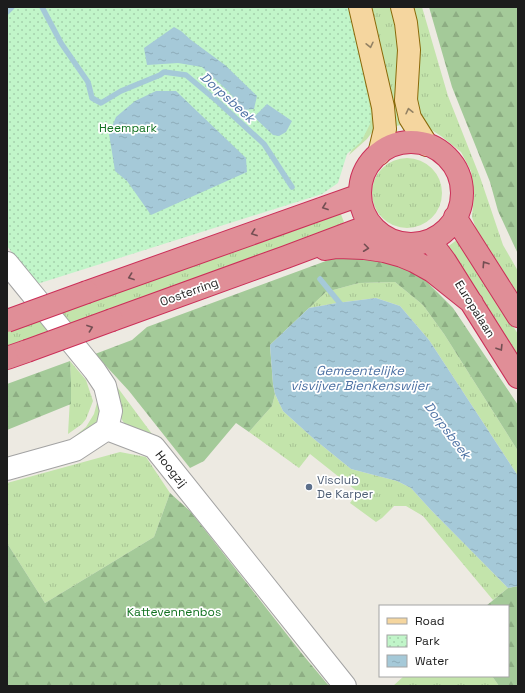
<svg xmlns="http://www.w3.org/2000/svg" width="525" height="693" font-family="'Space Grotesk',sans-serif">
  <defs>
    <pattern id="grass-tufts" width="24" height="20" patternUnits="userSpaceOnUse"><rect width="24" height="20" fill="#c3e4ab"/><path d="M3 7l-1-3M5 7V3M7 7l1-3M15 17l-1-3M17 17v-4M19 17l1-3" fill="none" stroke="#a7c393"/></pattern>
    <pattern id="forest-firs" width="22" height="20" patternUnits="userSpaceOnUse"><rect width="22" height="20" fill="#a4ca99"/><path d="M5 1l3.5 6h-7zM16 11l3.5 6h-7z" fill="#8dad83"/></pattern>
    <pattern id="park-dots" width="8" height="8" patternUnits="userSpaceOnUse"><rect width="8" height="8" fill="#c1f5c9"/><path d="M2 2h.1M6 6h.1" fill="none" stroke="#a5d1ac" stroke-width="1.8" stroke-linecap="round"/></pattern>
    <pattern id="water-ripples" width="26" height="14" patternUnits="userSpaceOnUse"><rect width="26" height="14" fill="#a5c9d8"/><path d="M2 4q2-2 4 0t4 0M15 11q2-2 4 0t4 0" fill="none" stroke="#8dacb9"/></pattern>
  </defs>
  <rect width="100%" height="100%" fill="#edeae2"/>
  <path fill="url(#grass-tufts)" d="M350,7l24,106 -1,18 -6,8 -18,16 15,-28z
    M372,7h22l3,13 4,105 -5,1 -4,-28z
    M409,7h13l26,89 32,81 23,68 15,26v24l-42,-66 -4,-12 2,-23 -3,-23 -10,-19 -20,-16 -17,-11 -7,-12z
    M372 193a35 35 0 1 1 70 0a35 35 0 1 1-70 0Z
    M340,212l4,10 -2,3 -335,121v-15z
    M458,239l60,95v30l-72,-116z
    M395,282l28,23 21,29 74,117v25l-89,-136 -29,-34 -24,-8 -39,5 -28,5 17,-16 33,-9z
    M70,361l16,19 7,21 -7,18 -4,5 -14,10 3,-54z
    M115,384l40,54c-8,-4 -25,-8 -31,-15 -7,-9 -7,-27 -9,-39z
    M275,394l8,17 31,28 37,30 46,12 14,7 19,21 78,79 -15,12 -70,-84 -17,-10h-12l-12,12 -6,4 -26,-19 8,-11 -48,-38 -11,14 -50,-36 23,-26z
    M98,399l3,9 -4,13 -7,11 -13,8 -2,-4 11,-9 8,-13z
    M120,452l26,5 24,36 -16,44 -109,66 -38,-60v-60z
    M404,676h88l7,10h-106z"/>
  <path fill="url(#forest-firs)" d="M429,7h89v247l-20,-43 -8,-29 -38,-95z
    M334,258h38l25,7 26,13 30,30 65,97v46l-74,-117 -21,-29 -28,-23 -36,1 -33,9 -56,53 3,39 2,10 -3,12 -23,26 -13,-9 -32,38 -14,7 -61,-77 -34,-37 37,-14 15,-13z
    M70,361l1,19v24l-64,26v-46z
    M170,493l20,18 113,144 26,31h-322v-143l38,60 109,-66z
    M518,586v100h-19l-7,-10h16v-70h-22l22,-18z"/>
  <path fill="url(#park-dots)" d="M7,7h343l21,106 -1,11 -9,18 -14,12 -9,29 -16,11 -285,90 -30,-38z"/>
  <path fill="url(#water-ripples)" d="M174,27l7,4 10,9 34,25 32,31 -3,13 -10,1 -16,-19 -26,-24 -24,-4 -31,2 -3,-17z
    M156,91h20l70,67 1,14 -96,43 -24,-34 -12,-10 -4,-25 -2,-12 7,-17 19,-16z
    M267,104l25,17 -6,11 -7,4 -6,-1 -19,-18z
    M376,298l24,8 29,34 89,136v110l-10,2 -78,-79 -19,-21 -14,-7 -46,-12 -37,-30 -31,-28 -8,-17 -2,-10 -3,-39 39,-37 28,-5z"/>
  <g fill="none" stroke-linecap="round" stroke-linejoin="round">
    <path stroke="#a5c9d8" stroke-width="5.5" d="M42,7l19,36 27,39 4,16 9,5 20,-12 39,-16 4,-3 22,3 31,26 47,43 28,43
      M7,12l5,-5
      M320,279l23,28"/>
    <defs>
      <path id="minor" d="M7,263l88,108 10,15 6,25 -4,18
        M107,429l47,18 191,239
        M7,469l68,-19 32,-21"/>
      <path id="major" d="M360,7l23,100 2,22 -6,25
        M402,7l4,16 3,27 -3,50 4,18 17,27"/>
      <path id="highway" d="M360 193a51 51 0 1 1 102 0a51 51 0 1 1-102 0Z
        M455,217l63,99
        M431,242l14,19 73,116
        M325,249l12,-2 27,1 20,3 18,5 12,5 18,10 40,32
        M87,292l273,-97
        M112,320l174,-63 85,-32
        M7,358l20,-7"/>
    </defs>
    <use href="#minor" stroke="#a3a3a3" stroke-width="24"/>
    <use href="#major" stroke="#8a6909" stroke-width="24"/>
    <use href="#highway" stroke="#cb2f58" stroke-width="24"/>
    <use href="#minor" stroke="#fff" stroke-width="22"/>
    <use href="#major" stroke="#f5d69f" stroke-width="22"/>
    <use href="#highway" stroke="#e08e97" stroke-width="22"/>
    <defs>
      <path id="highway-bridge" d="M7,321l80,-29
        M27,351l85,-31"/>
    </defs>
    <use href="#highway-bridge" stroke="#cb2f58" stroke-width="24" stroke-linecap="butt"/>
    <use href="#highway-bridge" stroke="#e08e97" stroke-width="22"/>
  </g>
  <defs><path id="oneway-chevron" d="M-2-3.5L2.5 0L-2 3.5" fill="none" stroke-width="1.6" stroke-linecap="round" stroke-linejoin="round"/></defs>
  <g stroke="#938264">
    <use href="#oneway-chevron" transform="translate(370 45) rotate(77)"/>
    <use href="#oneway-chevron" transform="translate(409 111) rotate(-103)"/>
  </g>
  <g stroke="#744f53">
    <use href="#oneway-chevron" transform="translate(325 207) rotate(160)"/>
    <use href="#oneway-chevron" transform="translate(254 233) rotate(160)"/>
    <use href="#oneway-chevron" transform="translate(366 248) rotate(7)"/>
    <use href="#oneway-chevron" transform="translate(485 264) rotate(-123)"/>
    <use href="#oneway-chevron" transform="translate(131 277) rotate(160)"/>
    <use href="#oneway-chevron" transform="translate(90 328) rotate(-20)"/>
    <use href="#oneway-chevron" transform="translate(500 348) rotate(58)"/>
  </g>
  <circle fill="#5c6f8a" stroke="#fff" stroke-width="1.5" cx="309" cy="487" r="4"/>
  <g text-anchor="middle" stroke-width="3.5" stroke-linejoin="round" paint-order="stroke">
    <g font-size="12" fill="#127221" stroke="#fff">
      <text x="128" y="132">Heempark</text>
      <text x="174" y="616">Kattevennenbos</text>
    </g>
    <g font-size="12" fill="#1c1c1c" stroke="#fff">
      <text transform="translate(189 292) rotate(-20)" y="4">Oosterring</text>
      <text transform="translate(475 309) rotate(58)" y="4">Europalaan</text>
      <text transform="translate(171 469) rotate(52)" y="4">Hoogzij</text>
    </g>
    <g font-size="12" fill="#4e5e75" stroke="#fff" text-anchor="start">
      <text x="317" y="484">Visclub<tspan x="317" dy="14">De Karper</tspan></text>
    </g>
    <g font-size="13" font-style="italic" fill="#4f73a5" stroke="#fff">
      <text transform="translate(228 97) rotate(42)" y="5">Dorpsbeek</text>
      <text x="360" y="375">Gemeentelijke<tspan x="360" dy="15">visvijver Bienkenswijer</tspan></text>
      <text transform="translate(448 430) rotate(53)" y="5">Dorpsbeek</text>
    </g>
  </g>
  <rect width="525" height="693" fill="none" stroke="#1c1c1c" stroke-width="16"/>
  <rect x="379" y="605" width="130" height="72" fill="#ffffff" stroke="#a4a4a4"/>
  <rect x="387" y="618" width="20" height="6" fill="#f5d69f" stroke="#a4a4a4"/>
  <text x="415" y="625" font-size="12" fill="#1c1c1c">Road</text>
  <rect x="387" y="635" width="20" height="12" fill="url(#park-dots)" stroke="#a4a4a4"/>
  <text x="415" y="645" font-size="12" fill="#1c1c1c">Park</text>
  <rect x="387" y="655" width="20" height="12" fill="url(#water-ripples)" stroke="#a4a4a4"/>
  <text x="415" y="665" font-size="12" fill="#1c1c1c">Water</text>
</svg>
